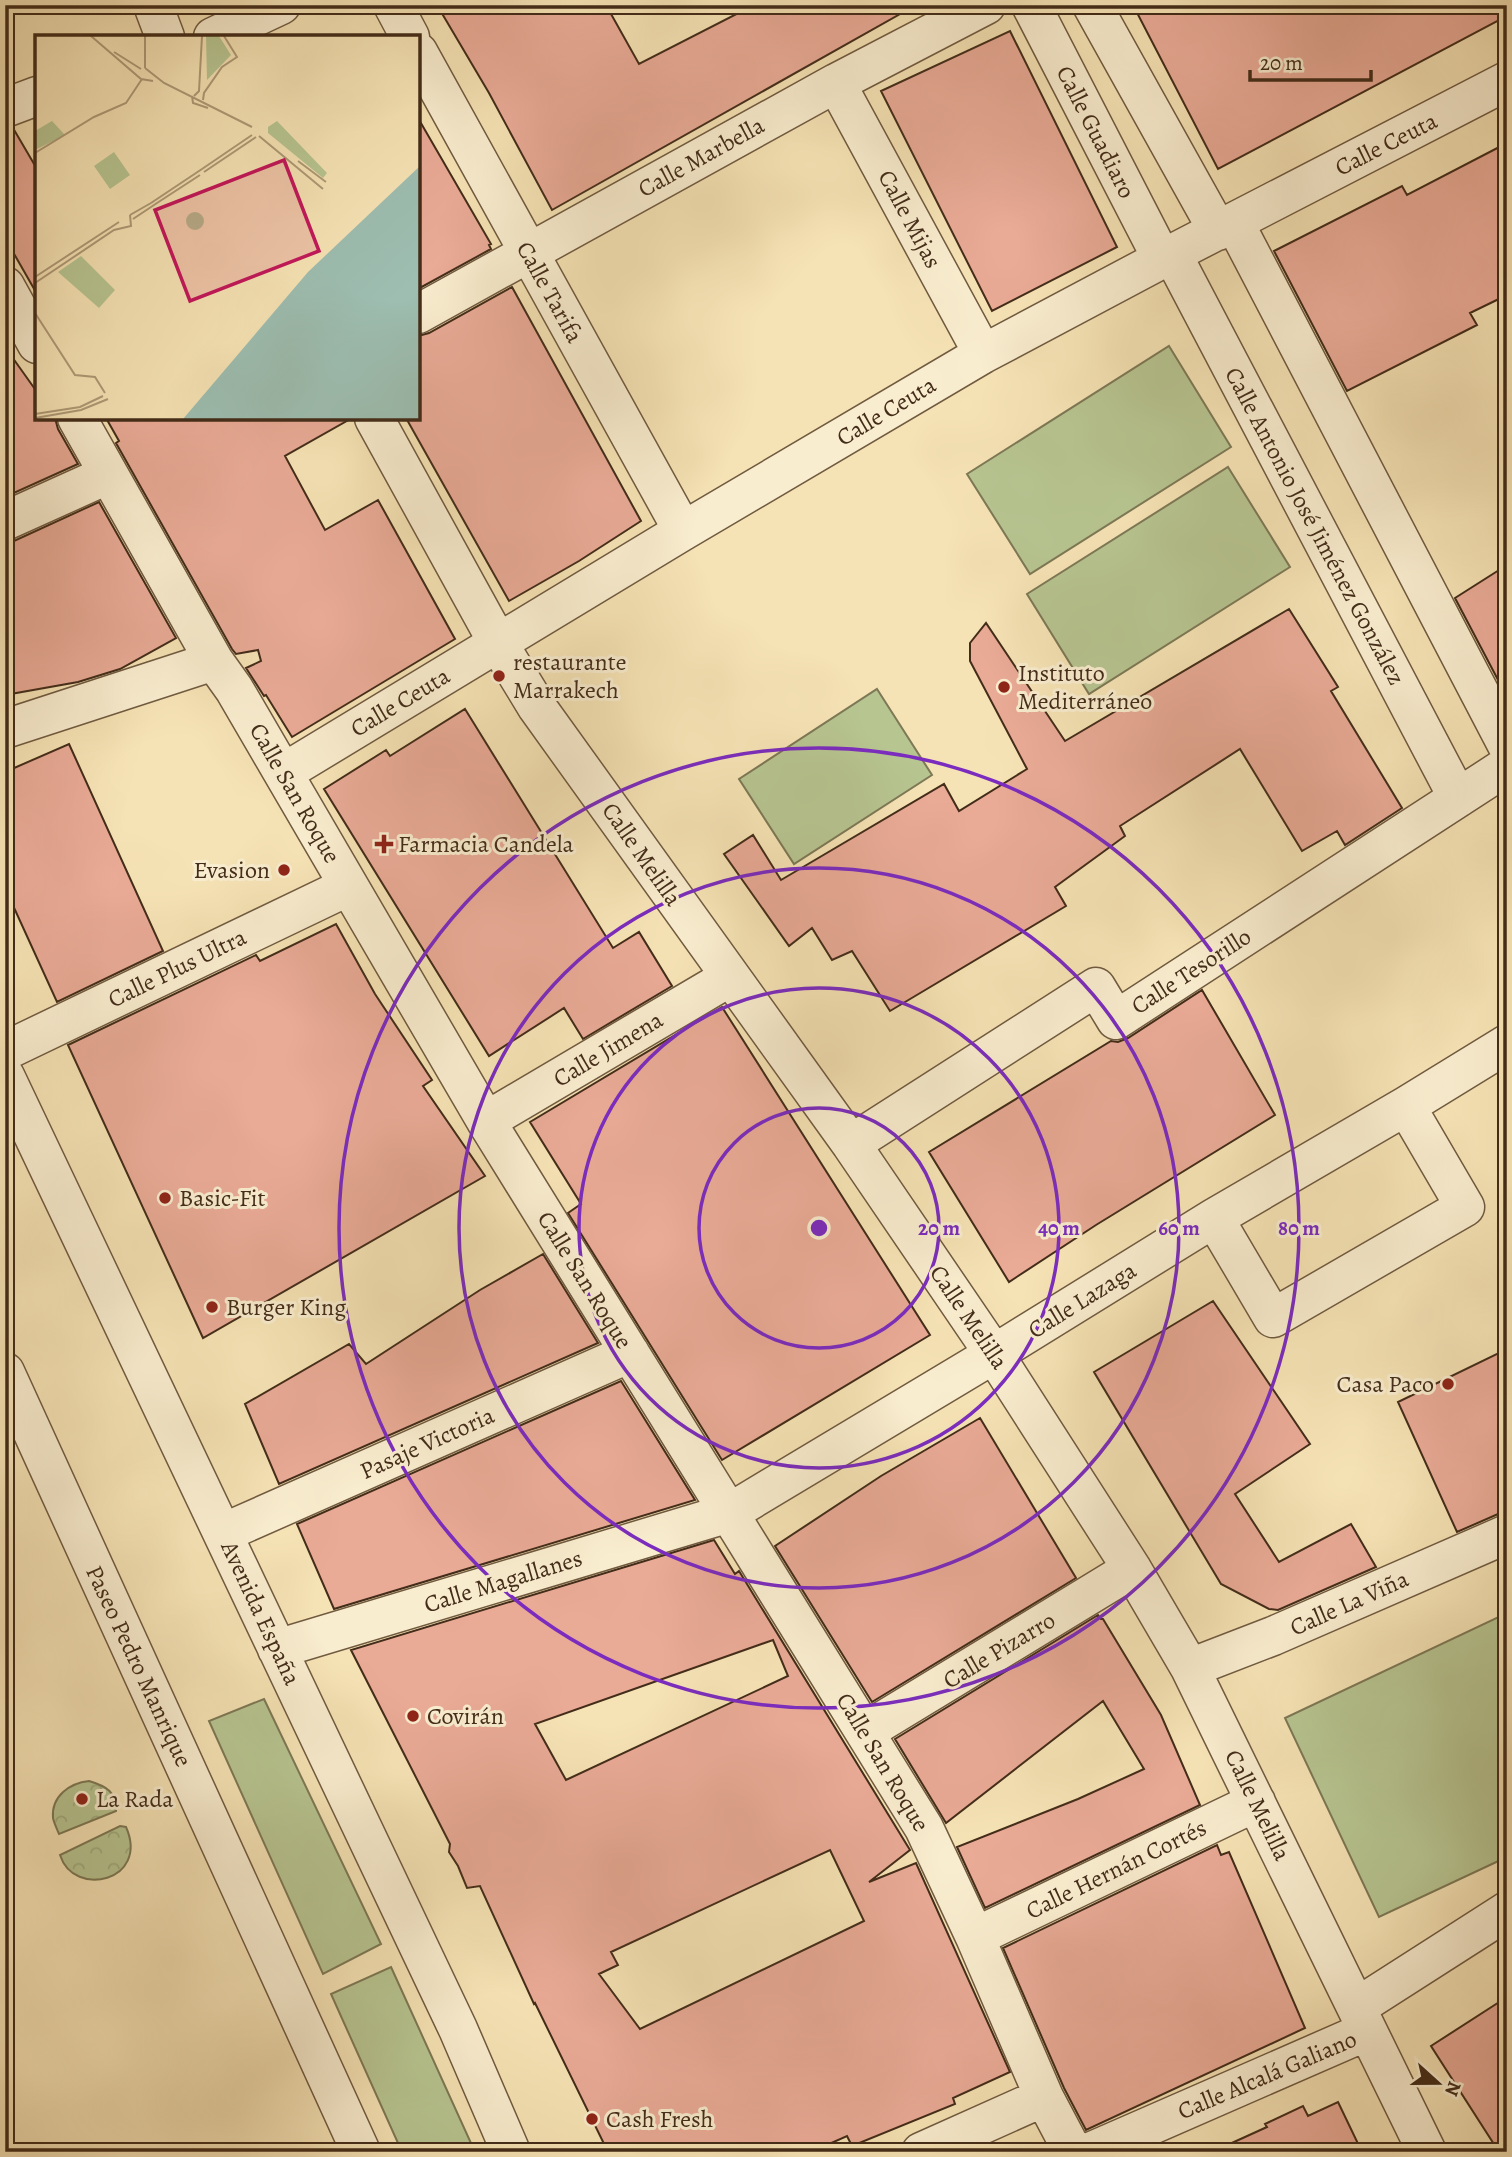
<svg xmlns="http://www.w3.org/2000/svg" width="1512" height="2157" font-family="Alegreya,serif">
  <defs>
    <pattern id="forest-crowns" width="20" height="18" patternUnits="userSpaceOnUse" patternTransform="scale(1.75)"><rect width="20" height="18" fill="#b7c591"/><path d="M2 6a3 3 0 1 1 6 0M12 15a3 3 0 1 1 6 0" fill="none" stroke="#9fa97c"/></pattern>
  </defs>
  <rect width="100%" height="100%" fill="#f6e3b5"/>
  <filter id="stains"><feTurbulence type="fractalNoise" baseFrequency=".00286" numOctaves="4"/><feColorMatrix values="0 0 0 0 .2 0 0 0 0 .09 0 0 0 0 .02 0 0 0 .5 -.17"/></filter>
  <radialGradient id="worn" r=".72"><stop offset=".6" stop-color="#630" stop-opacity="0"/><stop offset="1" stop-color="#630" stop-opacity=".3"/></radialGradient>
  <path fill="url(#forest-crowns)" stroke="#7d7855" stroke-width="2" d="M89,1781c17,5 28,11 27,30l-57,23c-2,-5 -5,-11 -6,-16 -2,-22 17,-35 36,-37z
    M120,1826l6,1c24,54 -52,72 -66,28z"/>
  <path fill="#b7c591" stroke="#7d7855" stroke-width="2" d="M1169,346l62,101 -201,127 -63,-100z
    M1228,467l62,100 -201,127 -62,-100z
    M877,689l55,86 -138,89 -55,-85z
    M1507,1613v134l-6,3 6,13v94l-128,60 -94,-199z
    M264,1699l117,245 -58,30 -114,-253z
    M391,1967l84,185h-73l-71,-158z"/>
  <path fill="#e9aa96" stroke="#432c19" stroke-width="2" fill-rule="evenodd" d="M437,5h169l33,59 115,-59h162l-364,205 -63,-117z
    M1133,5h374v11l-289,153z
    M1010,31l107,216 -125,64 -111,-220z
    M418,118l73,126 -2,1 2,4 -73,40z
    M13,128l24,41v125l-32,-56v-109z
    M1507,143v152l-37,18 7,12 -130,66 -73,-140 128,-65 5,9z
    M512,287l129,234 -62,40 -70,40 -103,-183h12v-82l11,-3z
    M5,347l32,45v26h18l3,11 20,35 -73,33z
    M106,418h246l-67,38 40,74 53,-30 77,139 -163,98 -26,-42 -2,1 -18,-28 15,-7 -3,-11 -22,4 -4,-5 -116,-206 3,-2z
    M99,502l77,136 -56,31 -42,13 -73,13v-153l9,-1z
    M1507,565v132l-52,-99z
    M1289,609l49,78 -7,4 71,117 -57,37 -8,-14 -35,20 -62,-102 -120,77 5,10 -70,51 11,19 -176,105 -38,-60 -20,9 -20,-32 -23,18 -65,-92 29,-19 28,45 163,-96 15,27 68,-42 -57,-108v-18l16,-20 79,118z
    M465,709l148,239 26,-16 33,54 -89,53 -19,-31 -75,48 -165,-267 62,-39 4,6z
    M69,744l94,207 -106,51 -52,-114v-116z
    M336,924l39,70 57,86 -9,6 62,90 -282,162 -135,-293 188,-90 4,6z
    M1202,990l73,125 -179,110 -87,57 -80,-130 182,-111 7,1 10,-4z
    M722,1007l208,328 -208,125 -154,-247 13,-9 -51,-82z
    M543,1254l55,89 -319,141 -34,-80 104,-60 17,20 114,-74z
    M1213,1301l97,143 -75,50 44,68 72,-38 25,43 -98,43 -9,-1 -48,-25 -127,-212z
    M1507,1349v164l-9,1 -41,18 -59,-130z
    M621,1381l74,119 -361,109 -37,-85z
    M980,1418l96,160 -204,124 -97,-156 106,-70z
    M714,1540l21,34 4,-3 171,279 -41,32 47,-19 94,209 -57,26 2,6 -103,42 -5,-10 -36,16h-203l-73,-149 -1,1 -54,-118 -13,2 -9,-22 -9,-14 1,-8 -99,-194zM773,1640l15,36 -222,104 -31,-56zM830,1850l34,71 -224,108 -41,-55 19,-9 -7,-13z
    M1098,1615l3,4h2l58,96 39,90 -215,103 -28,-61 121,-48 66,-30 -41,-68 -157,122 -51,-84z
    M1217,1845l4,10 8,-3 76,176 -219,102 -22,-42 -61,-140z
    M1507,1997v155h-8l-68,-106z
    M1338,2102l24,50h-150l55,-25 -2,-3 38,-18 5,10z"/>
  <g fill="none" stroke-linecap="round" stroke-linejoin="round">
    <defs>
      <path id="minor" d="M153,5l12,32
        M393,5l17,32
        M1031,5l131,254
        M1092,5l126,226
        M213,37l68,-32
        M418,52l265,479
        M836,83l147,271
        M5,108l32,-12
        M1234,222l273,523
        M1172,254l286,544
        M5,286l32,58
        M418,314l418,-231 150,-78
        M77,418l137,243 20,28 252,432 438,707 51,109 69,160 29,55
        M374,418l124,225 39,64 314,437 143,210 138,215 58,99 237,484
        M5,521l102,-46
        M5,729l209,-68
        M283,773l400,-242 300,-177 179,-95 345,-178
        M5,1051l344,-165
        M5,1076l453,953 53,123
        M486,1121l244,-144
        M851,1144l245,-157 20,33 391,-254
        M1214,1218l59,100 192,-111 -59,-101
        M5,1372l356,780
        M223,1533l407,-180
        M277,1649l452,-136 265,-159 220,-136 192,-112 101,-62
        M1190,1668l83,-32 234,-102
        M866,1731l266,-162
        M975,1937l281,-135
        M1357,2007l150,-96
        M921,2152l123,-55
        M1090,2152l277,-121"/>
    </defs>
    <use href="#minor" stroke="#705a40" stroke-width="41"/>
    <use href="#minor" stroke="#f9edcf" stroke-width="38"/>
  </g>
  <g fill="none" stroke="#7b2cbf" stroke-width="3.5">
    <circle cx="819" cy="1228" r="120"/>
    <circle cx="819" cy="1228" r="240"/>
    <circle cx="819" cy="1228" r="360"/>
    <circle cx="819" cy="1228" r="480"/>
  </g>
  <g fill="#8f2418" stroke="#f9edcf" stroke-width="2.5">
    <circle cx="499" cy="676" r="7"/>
    <circle cx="1004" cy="687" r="7"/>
    <path d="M380.5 833.5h7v7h7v7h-7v7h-7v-7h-7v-7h7z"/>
    <circle cx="284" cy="870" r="7"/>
    <circle cx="165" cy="1198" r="7"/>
    <circle cx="212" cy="1307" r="7"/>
    <circle cx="1448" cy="1384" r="7"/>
    <circle cx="413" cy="1716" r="7"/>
    <circle cx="82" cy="1799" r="7"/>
    <circle cx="592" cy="2119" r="7"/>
  </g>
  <g text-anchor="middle" stroke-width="6" stroke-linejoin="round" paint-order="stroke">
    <g font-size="24" fill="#432c19" stroke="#f9edcf">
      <text transform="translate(1096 132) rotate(63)" y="8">Calle Guadiaro</text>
      <text transform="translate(1386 144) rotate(-27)" y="8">Calle Ceuta</text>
      <text transform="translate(701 157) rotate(-29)" y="8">Calle Marbella</text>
      <text transform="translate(910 219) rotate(62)" y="8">Calle Mijas</text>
      <text transform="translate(550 292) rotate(61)" y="8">Calle Tarifa</text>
      <text transform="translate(886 411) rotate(-31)" y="8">Calle Ceuta</text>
      <text transform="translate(1315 526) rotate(62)" y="8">Calle Antonio José Jiménez González</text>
      <text transform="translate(400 702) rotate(-31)" y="8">Calle Ceuta</text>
      <text transform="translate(295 793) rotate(60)" y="8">Calle San Roque</text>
      <text transform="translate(642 854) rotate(55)" y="8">Calle Melilla</text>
      <text transform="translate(177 968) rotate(-26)" y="8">Calle Plus Ultra</text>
      <text transform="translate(1191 971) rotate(-33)" y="8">Calle Tesorillo</text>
      <text transform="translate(608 1049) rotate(-31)" y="8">Calle Jimena</text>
      <text transform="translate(585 1280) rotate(58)" y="8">Calle San Roque</text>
      <text transform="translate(1082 1300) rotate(-32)" y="8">Calle Lazaga</text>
      <text transform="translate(969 1317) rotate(56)" y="8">Calle Melilla</text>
      <text transform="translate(427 1443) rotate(-24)" y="8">Pasaje Victoria</text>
      <text transform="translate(503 1581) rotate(-17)" y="8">Calle Magallanes</text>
      <text transform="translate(1349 1603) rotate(-24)" y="8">Calle La Viña</text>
      <text transform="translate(261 1613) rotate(65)" y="8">Avenida España</text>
      <text transform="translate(999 1650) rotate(-31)" y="8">Calle Pizarro</text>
      <text transform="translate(139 1666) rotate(65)" y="8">Paseo Pedro Manrique</text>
      <text transform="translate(883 1762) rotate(59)" y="8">Calle San Roque</text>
      <text transform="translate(1258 1805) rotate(64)" y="8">Calle Melilla</text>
      <text transform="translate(1116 1869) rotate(-26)" y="8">Calle Hernán Cortés</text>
      <text transform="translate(1267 2075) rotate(-23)" y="8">Calle Alcalá Galiano</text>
    </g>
    <g font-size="24" fill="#432c19" stroke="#f9edcf" text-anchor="start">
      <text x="513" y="670">restaurante<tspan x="513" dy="28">Marrakech</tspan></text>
      <text x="1018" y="681">Instituto<tspan x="1018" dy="28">Mediterráneo</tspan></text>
      <text x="398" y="852">Farmacia Candela</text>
      <text x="270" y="878" text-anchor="end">Evasion</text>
      <text x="179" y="1206">Basic-Fit</text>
      <text x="226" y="1315">Burger King</text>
      <text x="1434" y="1392" text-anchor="end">Casa Paco</text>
      <text x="427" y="1724">Covirán</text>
      <text x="96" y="1807">La Rada</text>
      <text x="606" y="2127">Cash Fresh</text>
    </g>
  </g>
  <g transform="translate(35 35)">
    <rect width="385" height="385" fill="#f6e3b5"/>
    <path d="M171,1h13l12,19 -24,25zM17,86l13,14 -30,15v-19zM242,86l50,52 -4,5 -55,-45v-6zM79,117l16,23 -20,14 -16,-23zM151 186a9 9 0 1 1 18 0a9 9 0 1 1-18 0ZM46,221l34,34 -16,18 -41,-36z" fill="#b7c591"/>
    <path d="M385,131v253h-237l125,-147z" fill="#9dbeb1"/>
    <path fill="none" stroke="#ae9a77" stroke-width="2" d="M56,1l50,43 12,2M79,17l27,17M110,33l19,15 88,44M110,33v-32M157,61l1,7 15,5M159,61l5,-5 3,-55M168,65l1,-7 18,-26 15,-10 -13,-21M224,101l64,53M0,118l59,-36 32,-14 16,-24M263,126l28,21M167,134l50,-34M169,137l52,-35M116,168l51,-34M122,168l43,-28M95,180l21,-12M98,184l24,-16M0,242l84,-55M0,248l79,-53 17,-4 -1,-11M0,278l40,62 20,2 10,16M0,379l45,-7 23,-11M0,383l46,-8 27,-11"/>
    <path fill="#c2185b" fill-opacity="0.15" stroke="#c2185b" stroke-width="3.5" d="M249,125l35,91 -129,50 -35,-91z"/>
    <rect width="385" height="385" fill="none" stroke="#432c19" stroke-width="3.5"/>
  </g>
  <circle cx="819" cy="1228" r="10" fill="#7b2cbf" stroke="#f9edcf" stroke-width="3.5"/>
  <g font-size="21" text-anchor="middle" font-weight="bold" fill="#7b2cbf" stroke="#f9edcf" stroke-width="6" stroke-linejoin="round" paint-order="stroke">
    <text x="939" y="1235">20 m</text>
    <text x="1059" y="1235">40 m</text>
    <text x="1179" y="1235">60 m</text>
    <text x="1299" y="1235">80 m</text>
  </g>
  <rect width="1512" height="2157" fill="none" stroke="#f6e3b5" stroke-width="28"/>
  <rect x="7" y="7" width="1498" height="2143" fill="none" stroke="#432c19" stroke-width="3.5"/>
  <rect x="14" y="14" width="1484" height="2129" fill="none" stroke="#432c19" stroke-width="2"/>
  <g transform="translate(1438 2083) rotate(111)" stroke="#f9edcf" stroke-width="5" paint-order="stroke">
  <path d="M0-5L12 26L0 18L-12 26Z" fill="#432c19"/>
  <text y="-10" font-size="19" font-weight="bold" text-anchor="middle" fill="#432c19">N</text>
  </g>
  <path d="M1250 70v10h121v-10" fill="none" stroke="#432c19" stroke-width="3.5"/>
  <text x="1260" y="70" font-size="21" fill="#432c19" stroke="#f9edcf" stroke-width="5" paint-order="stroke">20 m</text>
  <rect width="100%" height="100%" filter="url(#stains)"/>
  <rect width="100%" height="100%" fill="url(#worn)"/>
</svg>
